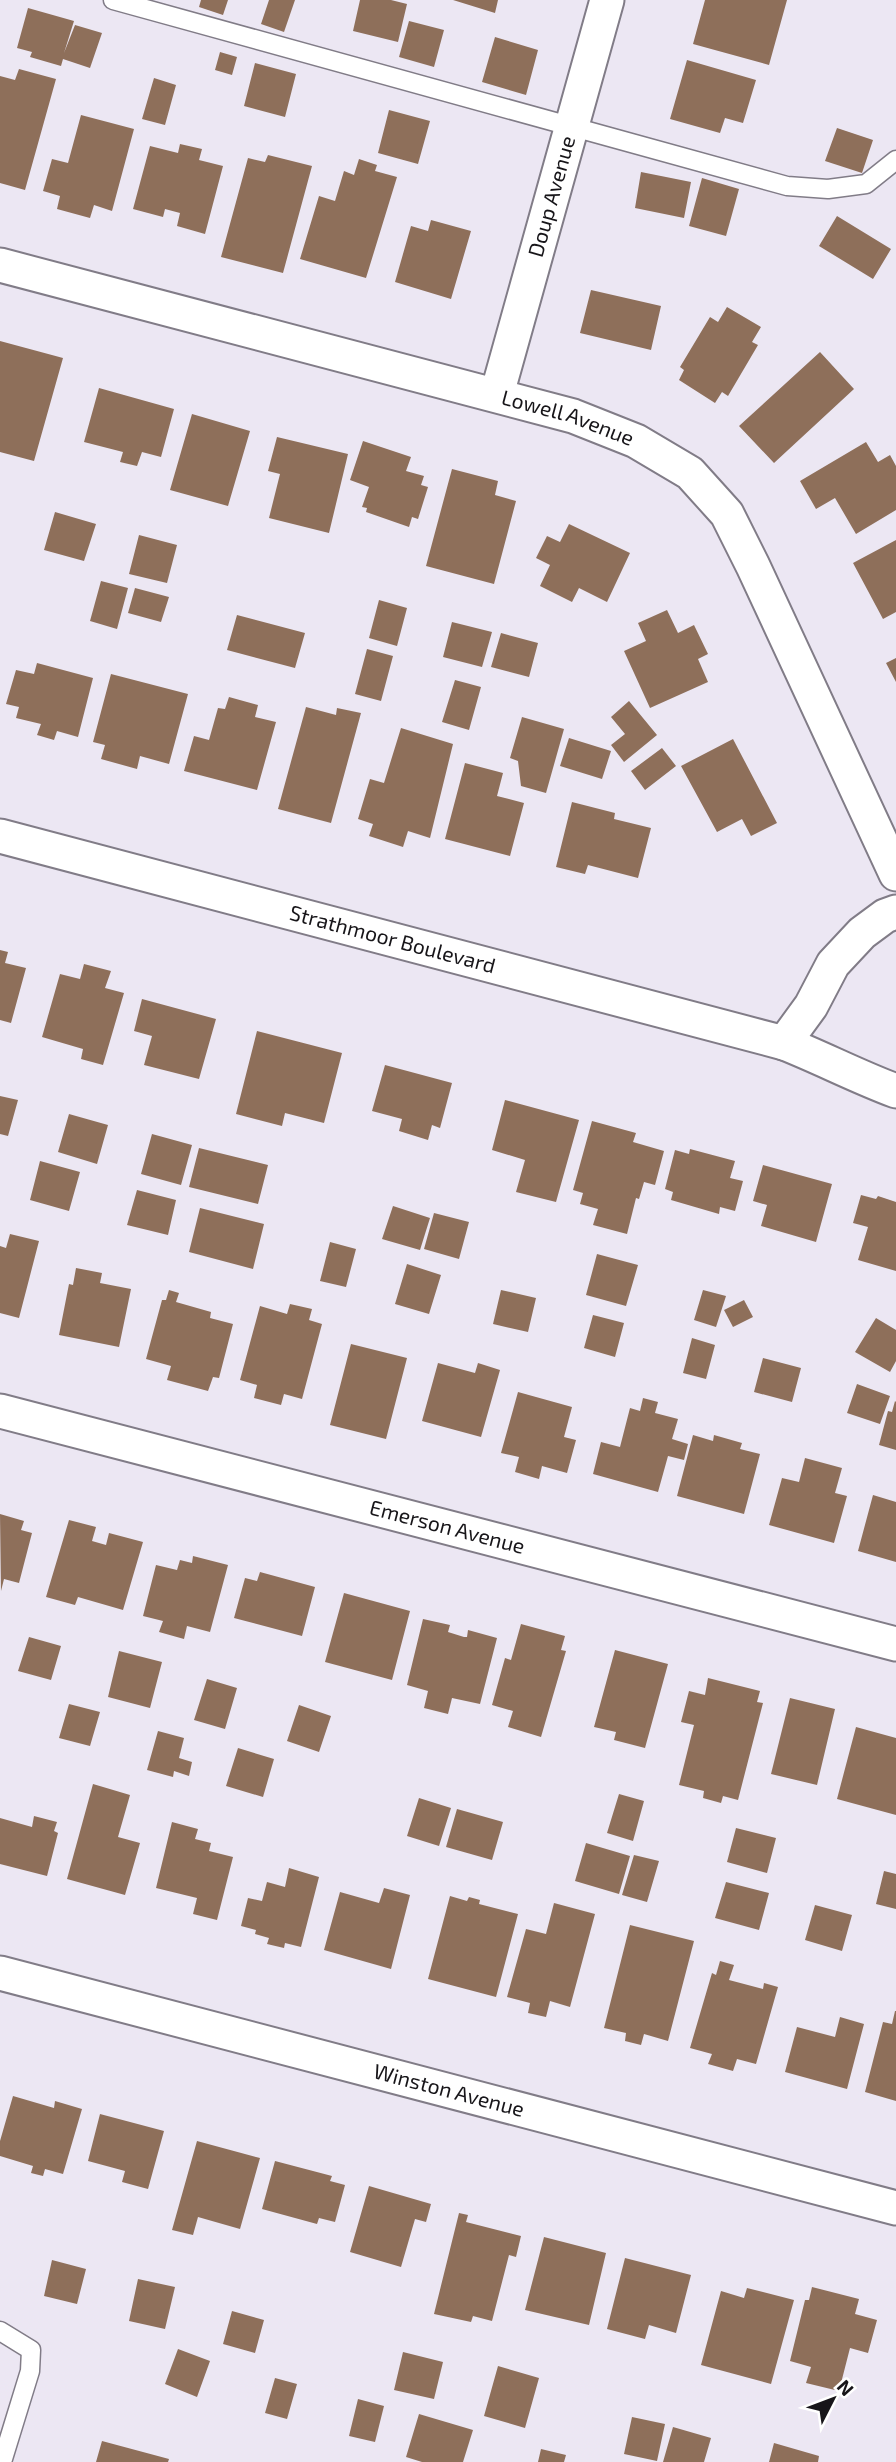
<svg xmlns="http://www.w3.org/2000/svg" width="896" height="2462" font-family="'Exo 2',sans-serif">
  <rect width="100%" height="100%" fill="#ece7f3"/>
  <path fill="#8e6f5a" d="M201,0h27l-5,15 -24,-8z
    M269,0h26l-11,32 -23,-8z
    M360,0h31l16,4 -9,38 -45,-11z
    M453,0h45l-3,13z
    M705,0h82l-18,65 -76,-21z
    M28,8l46,13 -10,32 11,-28 27,8 -12,35 -27,-9 -2,7 -31,-9 2,-5 -15,-4z
    M409,21l35,9 -10,37 -35,-10z
    M495,37l43,13 -12,45 -44,-13z
    M220,52l17,5 -5,18 -17,-5z
    M687,60l69,20 -13,43 -18,-5 -5,15 -50,-14z
    M255,63l41,11 -11,43 -41,-11z
    M19,69l37,10 -31,111 -25,-7v-107l15,4z
    M154,78l22,7 -11,40 -23,-6z
    M389,110l41,11 -12,43 -40,-11z
    M81,115l53,14 -22,82 -18,-6 -4,13 -33,-9 3,-13 -17,-5 9,-32 16,4z
    M837,128l36,12 -11,33 -37,-12z
    M180,144l22,5 -3,11 24,6 -18,68 -28,-8 3,-13 -15,-4 -2,8 -30,-8 17,-63 28,7z
    M268,155l44,11 -29,107 -62,-16 27,-99 17,4z
    M359,159l18,6 -2,6 22,6 -31,101 -66,-19 19,-63 16,5 9,-30 10,4z
    M641,172l50,10 -7,36 -49,-10z
    M702,178l37,11 -13,47 -37,-10z
    M837,216l54,33 -18,30 -54,-33z
    M431,220l40,11 -20,68 -56,-17 16,-56 17,5z
    M591,290l70,16 -10,44 -71,-17z
    M727,307l34,20 -9,15 6,3 -30,51 -6,-4 -7,11 -36,-23 5,-10 -4,-3 30,-50 8,5z
    M0,341l63,17 -29,103 -34,-9z
    M820,352l34,37 -80,74 -35,-37z
    M99,388l75,21 -13,48 -19,-5 -5,14 -17,-4 3,-10 -39,-10z
    M192,414l58,17 -22,75 -58,-16z
    M277,437l71,17 -19,79 -60,-15 11,-44 -12,-3z
    M363,441l48,16 -5,14 18,5 -3,9 7,2 -10,32 -6,-2 -3,10 -43,-15 1,-4 -5,-1 7,-20 -19,-7z
    M866,442l12,20 12,-7 6,11v44l-40,24 -21,-36 -19,11 -16,-28z
    M452,469l46,12 -3,14 21,6 -22,83 -68,-18z
    M55,512l41,12 -12,37 -40,-11z
    M569,524l61,29 -23,49 -28,-14 -7,14 -32,-16 10,-21 -14,-7 11,-22 13,6z
    M139,535l38,10 -10,38 -38,-9z
    M896,540v72l-13,7 -30,-56z
    M101,581l27,7 -11,41 -27,-8z
    M135,588l34,9 -8,25 -33,-9z
    M379,600l28,8 -10,38 -28,-8z
    M667,610l11,23 16,-8 14,29 -10,5 10,23 -58,26 -26,-57 22,-10 -8,-18z
    M237,615l68,18 -10,35 -68,-18z
    M452,622l40,10 -10,35 -39,-10z
    M501,633l37,10 -9,34 -38,-10z
    M367,649l26,7 -12,45 -26,-7z
    M896,658v24l-10,-19z
    M37,663l56,15 -15,59 -21,-6 -3,9 -17,-5 4,-11 -25,-6 3,-11 -13,-3 10,-34 18,4z
    M111,674l77,20 -19,70 -29,-8 -3,13 -36,-10 4,-14 -12,-3z
    M455,680l26,7 -12,43 -27,-8z
    M229,697l29,8 -3,12 21,5 -19,68 -73,-19 10,-35 15,4 9,-32 7,1z
    M629,701l28,34 -33,27 -13,-17 14,-11 -14,-17z
    M306,707l30,8 1,-7 24,5 -30,110 -53,-14z
    M522,717l42,12 -18,64 -25,-7 -3,-25 -8,-3z
    M401,728l52,16 -23,94 -22,-7 -5,16 -34,-11 4,-12 -15,-5 12,-40 14,4z
    M569,738l42,13 -9,28 -42,-13z
    M733,739l44,84 -26,13 -9,-17 -25,13 -36,-66z
    M662,748l14,18 -31,24 -14,-19z
    M465,763l38,10 -6,23 27,7 -14,53 -65,-17z
    M572,802l43,11 -1,6 37,9 -13,50 -50,-13 -3,9 -29,-7z
    M0,950l8,2 -3,11 21,5 -15,55 -11,-3z
    M84,964l27,7 -6,17 19,5 -21,72 -22,-6 2,-10 -41,-12 18,-63 20,5z
    M142,999l74,20 -17,60 -55,-14 8,-29 -18,-5z
    M257,1031l85,22 -18,70 -39,-10 -3,13 -46,-12z
    M385,1065l67,18 -12,45 -8,-3 -4,15 -29,-9 3,-12 -30,-8z
    M0,1096l18,4 -10,36 -8,-2z
    M505,1100l74,20 -23,82 -40,-10 9,-32 -33,-10z
    M69,1114l39,11 -11,39 -39,-12z
    M592,1121l44,12 -3,9 31,9 -9,34 -11,-3 -5,17 -3,-1 -9,36 -34,-9 5,-16 -18,-5 3,-11 -10,-3z
    M152,1134l40,11 -11,40 -40,-11z
    M199,1148l69,17 -10,39 -69,-17z
    M690,1149l45,12 -5,17 13,3 -8,30 -15,-4 -1,7 -48,-14 2,-8 -8,-3 10,-39 14,4z
    M40,1161l40,11 -11,39 -39,-11z
    M763,1165l69,19 -16,58 -55,-16 6,-21 -14,-4z
    M137,1190l39,10 -8,35 -41,-10z
    M861,1195l15,4 2,-3 18,6v69l-38,-11 10,-33 -15,-4z
    M393,1206l37,12 -10,32 -38,-11z
    M200,1208l64,16 -11,45 -64,-17z
    M434,1213l35,9 -10,37 -35,-10z
    M10,1234l29,7 -20,77 -19,-5v-67l6,2z
    M330,1242l26,7 -10,38 -26,-6z
    M597,1254l41,11 -12,41 -40,-11z
    M407,1264l34,11 -12,39 -34,-10z
    M76,1268l26,5 -2,10 31,6 -12,58 -60,-12 10,-51 4,1z
    M169,1290l10,3 -3,9 35,10 -1,6 23,6 -14,54 -6,-1 -5,14 -41,-11 4,-14 -25,-7 16,-59h4z
    M501,1290l35,8 -8,34 -35,-8z
    M703,1290l23,6 -10,31 -22,-7z
    M744,1300l9,17 -20,10 -9,-17z
    M290,1304l22,5 -3,11 13,4 -20,75 -18,-5 -3,11 -27,-7 3,-13 -17,-5 20,-74 27,8z
    M593,1315l31,8 -9,34 -31,-9z
    M876,1318l20,12v31l-6,11 -35,-20z
    M692,1338l23,7 -9,34 -23,-6z
    M351,1344l56,14 -21,81 -56,-14z
    M763,1358l38,10 -9,34 -38,-10z
    M438,1363l37,10 3,-10 22,7 -19,67 -59,-16z
    M857,1384l33,12 -10,28 -33,-11z
    M518,1392l54,15 -8,30 12,3 -9,33 -25,-7 -3,13 -24,-7 4,-15 -18,-4z
    M643,1398l15,4 -3,11 23,6 -6,20 16,5 -4,16 -16,-4 -10,36 -65,-18 8,-32 19,5 10,-39 10,3z
    M895,1401l1,1v48l-17,-5 9,-34 4,1z
    M693,1435l20,6 1,-6 28,8 -2,6 20,5 -16,60 -67,-18z
    M805,1458l37,10 -7,25 12,3 -13,47 -65,-18 13,-47 17,4z
    M873,1495l23,7v60l-38,-11z
    M0,1514l24,7 -3,9 11,3 -13,50 -15,-4 -3,12z
    M69,1520l27,7 -4,14 14,4 3,-12 34,9 -20,68 -45,-13 -3,8 -29,-8z
    M193,1556l35,9 -18,67 -23,-6 -3,13 -25,-7 4,-11 -20,-5 13,-51 21,5 3,-10 12,3z
    M260,1572l55,15 -13,49 -68,-18 11,-40 12,3z
    M344,1593l66,18 -18,69 -67,-18z
    M423,1619l27,6 -2,7 16,5h3l1,-7 29,8 -17,66 -28,-6 -4,16 -24,-6 4,-17 -21,-6z
    M521,1624l44,12 -4,14 5,1 -25,86 -33,-10 5,-16 -21,-6 13,-47 6,2z
    M29,1637l32,9 -10,34 -33,-9z
    M615,1650l53,14 -23,84 -31,-8 2,-8 -22,-5z
    M119,1651l43,11 -12,46 -42,-11z
    M708,1678l52,13 -3,11 6,1 -25,97 -15,-4 -2,7 -18,-5 1,-7 -25,-6 15,-60 -13,-3 8,-31 16,4z
    M207,1679l30,9 -12,41 -31,-9z
    M790,1698l45,11 -18,76 -46,-11z
    M69,1704l31,8 -10,34 -31,-8z
    M299,1705l32,11 -12,36 -32,-11z
    M856,1727l40,11v77l-59,-16z
    M158,1731l26,7 -5,20 13,4 -3,14 -15,-5 -1,6 -26,-7z
    M238,1748l36,11 -11,38 -37,-11z
    M93,1784l37,11 -12,42 22,6 -15,52 -58,-16z
    M619,1794l25,7 -11,40 -26,-8z
    M419,1798l32,10 -12,38 -32,-10z
    M457,1809l46,13 -11,38 -46,-13z
    M34,1816l23,6 -3,9 4,2 -11,43 -47,-12v-46l32,9z
    M172,1822l26,7 -3,10 16,4 -2,8 24,6 -16,63 -24,-6 4,-16 -41,-10z
    M736,1828l40,10 -9,35 -40,-11z
    M586,1843l44,13 -11,38 -44,-13z
    M634,1855l25,6 -12,41 -25,-7z
    M289,1868l30,9 -18,70 -16,-4 -1,5 -17,-4 2,-6 -14,-4 1,-4 -15,-4 7,-28 14,3 5,-19 18,5z
    M884,1871l12,3v35l-20,-5z
    M726,1882l43,11 -10,37 -44,-12z
    M384,1888l26,7 -19,74 -67,-19 16,-58 39,11z
    M450,1896l17,5 2,-4 11,3 -1,4 39,10 -22,83 -68,-18z
    M554,1903l41,11 -25,93 -20,-6 -4,16 -18,-4 2,-10 -23,-6 19,-68 20,5z
    M815,1905l37,10 -10,36 -37,-11z
    M630,1925l64,16 -26,100 -24,-7 -3,11 -16,-4 1,-8 -22,-5z
    M720,1961l14,4 -5,15 34,9 1,-6 14,4 -22,77 -19,-5 -4,12 -25,-7 4,-10 -22,-6 22,-75 4,2z
    M895,2011h1v90l-31,-9 18,-70 9,2z
    M840,2017l24,7 -17,65 -62,-17 12,-45 38,10z
    M13,2096l41,12 1,-7 27,8 -19,65 -18,-5 -2,7 -12,-3 2,-7 -33,-10v-15z
    M100,2114l64,17 -16,58 -26,-7 3,-11 -37,-10z
    M197,2141l63,17 -20,71 -42,-12 -5,18 -21,-5z
    M275,2161l57,15 -2,5 15,4 -10,37 -16,-4 -2,6 -55,-15z
    M369,2186l62,18 -5,18 -11,-3 -14,48 -51,-15z
    M459,2213l9,2 -2,7 55,14 -5,21 -7,-2 -17,66 -19,-5 -2,6 -37,-8z
    M544,2237l62,16 -17,72 -64,-15z
    M625,2258l66,17 -15,58 -27,-8 -4,14 -38,-10z
    M52,2260l34,9 -9,35 -33,-8z
    M138,2279l37,8 -10,42 -36,-8z
    M812,2287l47,12 -4,15 22,6 -9,33 -18,-5 -11,43 -33,-8 5,-16 -21,-6 15,-61h4z
    M747,2288l47,12 -23,84 -70,-19 20,-74 23,7z
    M232,2311l32,9 -9,33 -32,-9z
    M178,2349l32,12 -13,36 -32,-13z
    M403,2352l40,10 -9,37 -40,-9z
    M498,2366l41,12 -14,50 -41,-12z
    M275,2378l22,6 -10,35 -22,-6z
    M358,2399l26,7 -9,36 -26,-6z
    M419,2414l54,16 -10,32h-41l-16,-5z
    M632,2417l33,7 -8,37 -33,-7z
    M673,2427l38,11 -7,24h-41z
    M102,2441l67,18 -1,3h-72z
    M774,2443l45,13 -1,6h-49z
    M541,2449l25,6 -2,7h-26z"/>
  <g fill="none" stroke-linecap="round" stroke-linejoin="round">
    <defs>
      <path id="lane" d="M113,0l674,186 41,3 38,-5 30,-24
        M0,2331l31,19 -1,21 -28,91"/>
      <g id="street">
        <path id="s1" d="M0,265l573,151 63,25 54,32 37,41 26,52 143,308"/>
        <path id="s2" d="M497,394l110,-394"/>
        <path id="s3" d="M0,836l784,207"/>
        <path d="M896,912l-11,4 -23,17 -29,31 -22,42 -27,37c38,15 74,34 112,48"/>
        <path id="s4" d="M0,1411l896,233"/>
        <path id="s5" d="M0,1973l896,235"/>
      </g>
    </defs>
    <use href="#lane" stroke="#817c87" stroke-width="21"/>
    <use href="#street" stroke="#817c87" stroke-width="37"/>
    <use href="#lane" stroke="#fff" stroke-width="18"/>
    <use href="#street" stroke="#fff" stroke-width="33"/>
  </g>
  <g text-anchor="middle" stroke-width="5" stroke-linejoin="round" paint-order="stroke">
    <g font-size="21" fill="#171519" stroke="#fff">
      <text dy="7" stroke="none"><textPath href="#s2" startOffset="205">Doup Avenue</textPath></text>
      <text dy="7" stroke="none"><textPath href="#s1" startOffset="588">Lowell Avenue</textPath></text>
      <text dy="7" stroke="none"><textPath href="#s3" startOffset="406">Strathmoor Boulevard</textPath></text>
      <text dy="7" stroke="none"><textPath href="#s4" startOffset="462">Emerson Avenue</textPath></text>
      <text dy="7" stroke="none"><textPath href="#s5" startOffset="464">Winston Avenue</textPath></text>
    </g>
  </g>
  <g transform="translate(833 2399) rotate(48)" stroke="#ffffff" stroke-width="5" paint-order="stroke">
  <path d="M0-5L12 26L0 18L-12 26Z" fill="#171519"/>
  <text y="-10" font-size="19" font-weight="bold" text-anchor="middle" fill="#171519">N</text>
  </g>
</svg>
